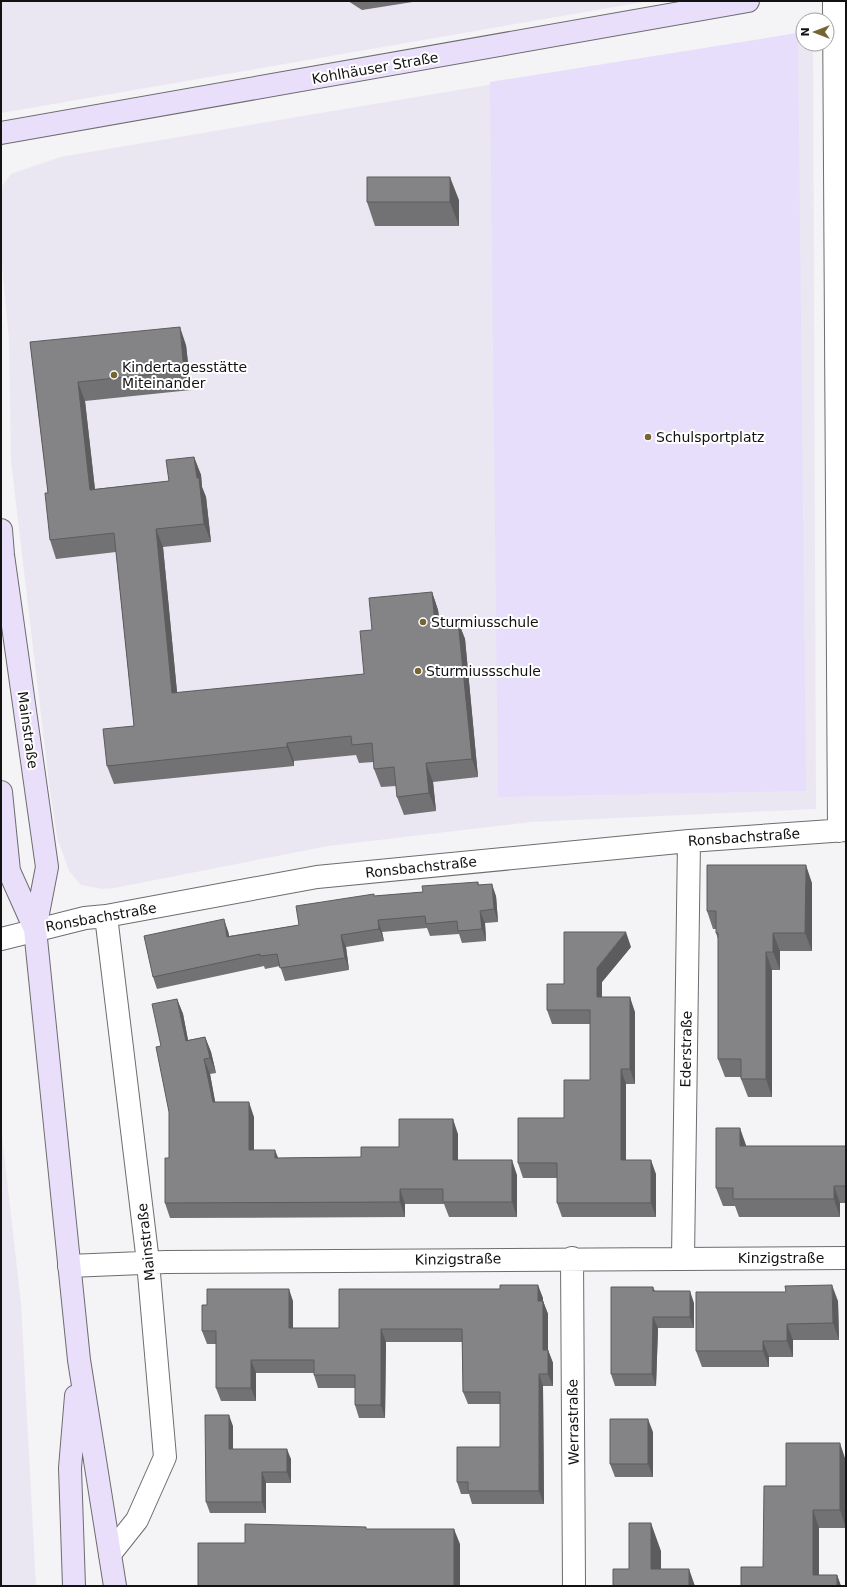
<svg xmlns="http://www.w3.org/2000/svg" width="847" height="1587" font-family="'DejaVu Sans',sans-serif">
  <rect width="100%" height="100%" fill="#f4f3f6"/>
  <path fill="#ebe7f2" d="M1,1h648l-648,112z
    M797,33h6v11h10l3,765 -285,13 -203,24 -214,42 -12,1 -21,-4 -12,-14 -12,-34 -8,-54 -38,-322 -2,-121 -8,-85 1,-69 9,-12 49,-17z
    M1,1126l20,178 15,282h-35z"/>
  <path fill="#e7defc" d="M798,33l8,758 -308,6 -8,-715z"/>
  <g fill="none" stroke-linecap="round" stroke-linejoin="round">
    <defs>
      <path id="street" d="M834,1l5,830
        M106,916l42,346 17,195 -28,63 -27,34
        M1,939l84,-21 21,-2 211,-39 372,-36 157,-11
        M572,1258l2,328
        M683,1258l6,-417
        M69,1266l97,-4 680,-4"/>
      <path id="secondary" d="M1,133l747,-132
        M1,530l2,25 44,312 -12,62 44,431 36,226
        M1,792l8,79 26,58
        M74,1586l-4,-118 6,-72"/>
    </defs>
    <use href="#street" stroke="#6d6c6f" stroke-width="24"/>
    <use href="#secondary" stroke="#6d6c6f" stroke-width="24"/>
    <use href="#street" stroke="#fff" stroke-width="22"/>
    <use href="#secondary" stroke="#e9dffb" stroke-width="22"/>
  </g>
  <path fill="#727173" d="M348,1h71l-57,9z
    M459,200v26h-84l-8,-24z
    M30,342l156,3 5,45 -106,11 10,88 74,-8 25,-24 7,18 1,12 4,10 5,45 -48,5 14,146 187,-19 8,-44 60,-38 6,18 2,13 18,-2 7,18 13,138 -45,5 3,29 -32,4 -7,-18 -1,-11 -15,1 -7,-18v-7l-15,1 -3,-8 -62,6v5l-180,18 -7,-18 27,-40 -18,-174 -60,7 -6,-19 -2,-47z
    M478,882l1,3 17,11 2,26 -13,1 1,18 -24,2 -3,-9 -29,2 -3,-8 -45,4 2,9 -38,6 3,23 -64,11 -5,-15 -15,3 -1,-3 -107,23 -4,-12 75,-46 1,5 70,-11 76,-29 48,-4z
    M812,883v68h-32v19h-8v127h-24l-7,-18v-2h-16l-7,-18v-120l-2,-6v-4h-3l-6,-18z
    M631,947l-29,35v15l33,15v72h-9v76l30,14v43h-94l-5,-14v-25h-34l-5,-15 46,-45 26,-38v-56h-38l-5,-14 17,-26z
    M177,999l6,15 5,26 17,-3 6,15 5,21 -6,1 5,28 39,15v33l24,8 83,-1 38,-10 59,-13v26l59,15v42h-68l-5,-13h-39v13l-235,1 -5,-15 4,-45v-46l-8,-66z
    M746,1145v1h100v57h-6v14h-101l-4,-11h-12l-7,-18z
    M653,1287l2,4 39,12v25h-36l-2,58h-41l-4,-12z
    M543,1298v3l5,13v36l5,13v23h-10l1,118h-72l-3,-10h-8l-4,-12 43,-35v-43h-32l-5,-12 -1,-50h-76l-1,76h-26l-4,-13v-17h-37l-4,-13v-2h-58v28h-35l-5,-13v-44h-9l-5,-13 5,-26 86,-4v27h46z
    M838,1301l1,39h-46v17h-24v10h-67l-6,-16z
    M233,1426v23l58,10v24h-25v30h-56l-4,-11z
    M653,1432v45h-38l-5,-13z
    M846,1461v67h-27v47h18l4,11h-100l22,-19z"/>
  <path fill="#5c5c5e" d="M450,177l9,23v26l-9,-24z
    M180,327l6,18 5,45 -7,-19z
    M78,382l7,19 12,107 -7,-18z
    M194,457l7,18 1,12 4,10 5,45 -7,-18 -7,-46z
    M156,529l7,18 16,165 -7,-19z
    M432,592l6,18 4,32 -7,-19z
    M458,621l7,18 13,138 -6,-18z
    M287,743l7,18v5l-7,-19z
    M426,763l7,19 3,29 -7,-18z
    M806,865l6,18v68l-7,-18z
    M492,884l4,12 2,26 -4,-13z
    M480,911l5,12 1,18 -4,-12z
    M224,919l4,12 4,18 -5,-12z
    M378,920l4,12 2,9 -5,-12z
    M626,932l5,15 -29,35v30l-5,-15v-29z
    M773,933l7,18v19l-7,-18z
    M341,935l5,12 3,23 -4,-12z
    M766,952l6,18v127l-6,-18z
    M630,997l5,15v72l-5,-15z
    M177,999l6,15 8,42 -5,-15z
    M205,1037l6,15 5,21 -6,-15z
    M204,1059l6,15 8,43 -5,-15z
    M621,1069l5,15v90l-5,-14z
    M249,1102l5,15v48l-5,-15z
    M453,1119l5,15v41l-5,-15z
    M740,1128l6,17v18l-6,-17z
    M275,1150l6,15 -6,-7z
    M512,1160l5,15v42l-5,-15z
    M651,1160l5,14v43l-5,-14z
    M834,1186l6,17v14l-6,-18z
    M400,1189l5,15v13l-5,-15z
    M538,1285l5,13v16l-5,-13z
    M832,1285l6,16 1,39 -6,-17z
    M289,1289l4,12v40l-4,-13z
    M690,1291l4,12v25l-4,-11z
    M543,1301l5,13v49l-5,-13z
    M653,1317l5,11 -2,58 -4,-12z
    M787,1324l6,16v17l-6,-16z
    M381,1329l5,13 -1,76 -4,-13z
    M763,1341l6,16v10l-6,-16z
    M548,1350l5,13v23l-5,-12z
    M251,1360l5,13v28l-5,-13z
    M539,1374l4,12 1,118 -5,-13z
    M229,1415l4,11v33l-4,-10z
    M648,1419l5,13v45l-5,-13z
    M840,1443l6,18v67l-6,-18z
    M287,1449l4,10v24l-4,-11z
    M262,1472l4,11v30l-4,-11z
    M813,1510l6,18v58l-6,-11z
    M651,1523l10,28v35l-10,-17z
    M454,1529l6,15v42h-6z
    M689,1569l6,17h-6z
    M837,1575l4,11h-4z"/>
  <path fill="#848386" stroke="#5c5c5e" d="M367,177h83v25h-83z
    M180,327l4,44 -106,11 12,108 79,-9 -3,-21 28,-3 3,21h2l5,46 -48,5 16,164 192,-19 -4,-43 12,-1 -3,-32 63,-6 3,31 23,-2 14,138 -46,4 3,30 -32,4 -3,-30 -20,2 -2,-26 -20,2 -1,-9 -64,7v4l-180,19 -4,-37 31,-3 -20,-193 -64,7 -5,-47h3l-18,-151z
    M707,865h99l-1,68h-32v19h-7v127h-25v-20h-23v-126h-2v-22h-9z
    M478,882v3l14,-1 2,25 -14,2 2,18 -24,2 -1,-10 -31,3 -1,-8 -47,4 1,9 -38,6 4,23 -65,10 -3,-14 -17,2v-2l-107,23 -9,-41 80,-17 3,18 72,-12 -3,-19 78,-12v2l49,-4 -1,-6z
    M564,932h62l-29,36v29h33v72h-9v91h30v43h-94v-40h-39v-45h46v-38h26v-70h-43v-26h17z
    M177,999l9,42 19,-4 5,21 -6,1 9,43h36v48h26v8l86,-1v-10h38v-28h54v41h59v42h-69v-13h-43v13l-235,1v-45h4v-46l-13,-65 5,-1 -9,-42z
    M716,1128h24v18h106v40h-12v13h-101v-11h-17z
    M500,1285h38v16h5v49h5v24h-9v117h-71v-9h-11v-35h43v-55h-37l-1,-63h-81v76h-26v-30h-41v-15h-63v28h-35v-57h-14v-26h5v-16h82v39h50v-39h161z
    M832,1285l1,38 -46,1v17h-24v10h-67v-59h90l-1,-6z
    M611,1287h42v4h37v26h-37l-1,57h-41z
    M205,1415h24v34h58v23h-25v30h-56z
    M610,1419h38v45h-38z
    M786,1443h54v67h-27v65h24v11h-96v-19h22l1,-81h22z
    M629,1523h22v46h38v17h-76v-17h16z
    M245,1524l121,3v2h88v57h-256v-43h47z"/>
  <g fill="#766433" stroke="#fff" stroke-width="1.5">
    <circle cx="114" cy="375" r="4"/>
    <circle cx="648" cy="437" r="4"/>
    <circle cx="423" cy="622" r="4"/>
    <circle cx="418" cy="671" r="4"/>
  </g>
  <g text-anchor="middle" stroke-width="4" stroke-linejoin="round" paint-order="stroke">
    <g font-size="14" fill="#121213" stroke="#fff">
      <text transform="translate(375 68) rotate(-10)" y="5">Kohlhäuser Straße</text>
      <text transform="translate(28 730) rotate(82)" y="5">Mainstraße</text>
      <text transform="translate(744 837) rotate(-4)" y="5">Ronsbachstraße</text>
      <text transform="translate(421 867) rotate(-6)" y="5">Ronsbachstraße</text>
      <text transform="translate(101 917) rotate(-10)" y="5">Ronsbachstraße</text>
      <text transform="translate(686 1049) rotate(-89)" y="5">Ederstraße</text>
      <text transform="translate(146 1242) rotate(-96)" y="5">Mainstraße</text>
      <text x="781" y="1263">Kinzigstraße</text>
      <text transform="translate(458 1259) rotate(-1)" y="5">Kinzigstraße</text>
      <text transform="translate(573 1422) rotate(-91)" y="5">Werrastraße</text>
    </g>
    <g font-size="14" fill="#121213" stroke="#fff" text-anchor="start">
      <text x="122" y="372">Kindertagesstätte<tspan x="122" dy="16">Miteinander</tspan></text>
      <text x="656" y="442">Schulsportplatz</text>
      <text x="431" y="627">Sturmiusschule</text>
      <text x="426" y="676">Sturmiussschule</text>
    </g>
  </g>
  <rect width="847" height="1587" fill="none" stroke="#121213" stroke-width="4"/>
  <g transform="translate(815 32) rotate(270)"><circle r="19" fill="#ffffff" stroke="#a0a0a1"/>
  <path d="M0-3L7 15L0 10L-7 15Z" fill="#766433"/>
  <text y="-6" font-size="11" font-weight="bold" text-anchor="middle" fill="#121213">N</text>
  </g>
</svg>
